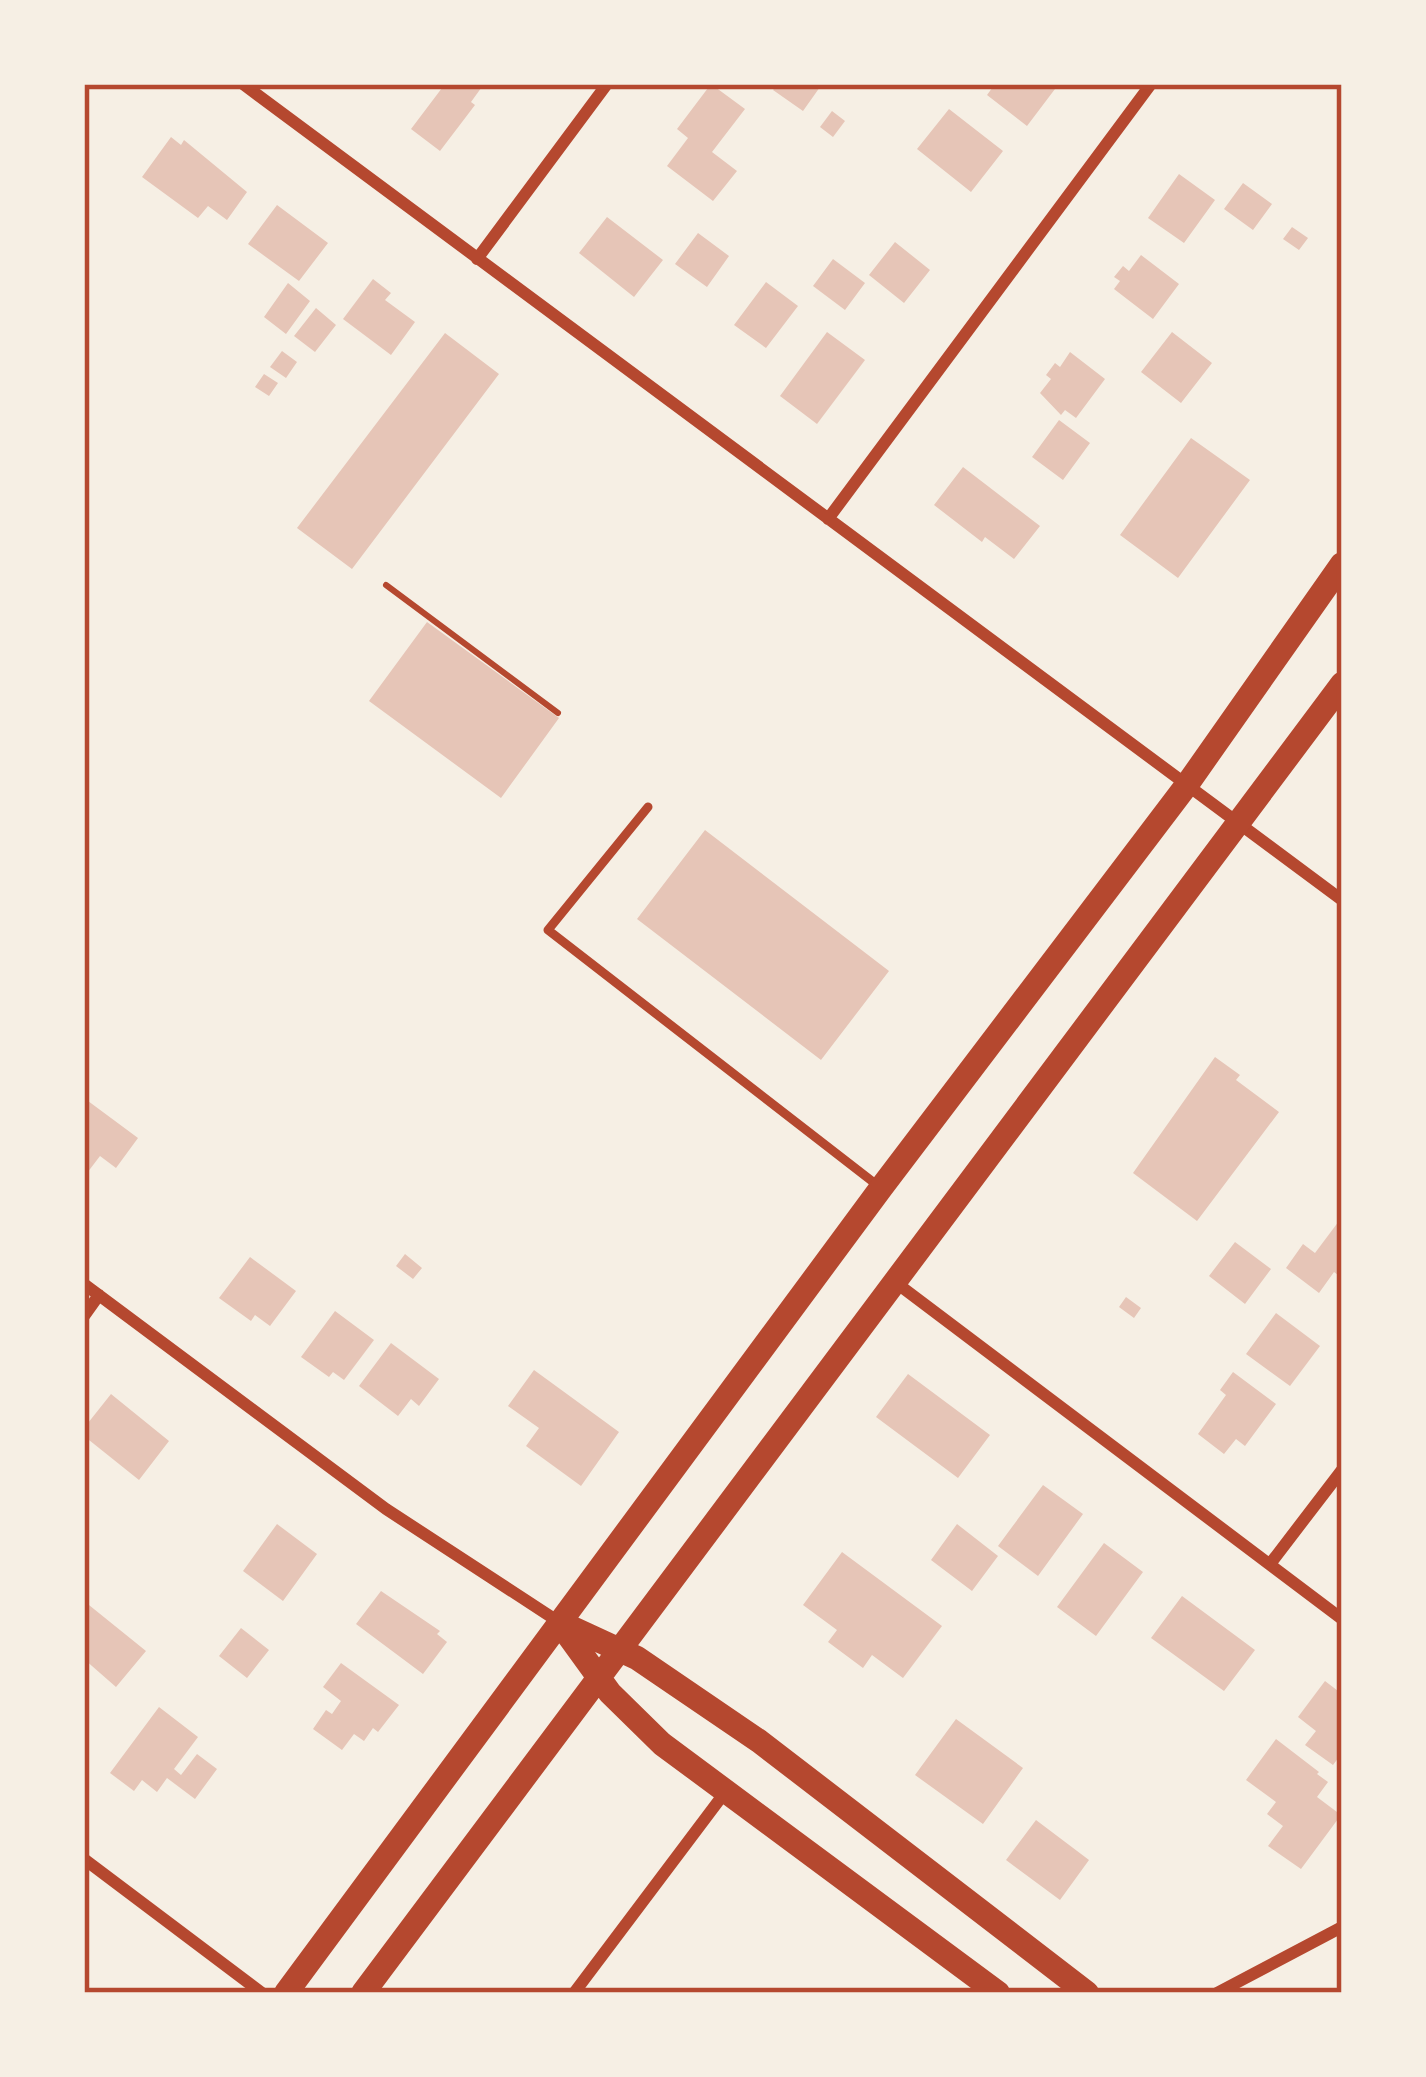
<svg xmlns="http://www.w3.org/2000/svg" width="1426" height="2077" font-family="'DM Sans',sans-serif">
  <rect width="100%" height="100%" fill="#f6efe4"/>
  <path fill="#e6c5b7" d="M445,84h39l-13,18 4,3 -35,46 -29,-22z
    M711,84l34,25 -33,43 25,19 -24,30 -46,-35 21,-28 -11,-9z
    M778,84h38l4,3 -17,24 -30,-21z
    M995,84h53l7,5 -28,37 -40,-31z
    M949,109l54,42 -32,41 -54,-43z
    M832,111l13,10 -12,16 -13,-10z
    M171,137l10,8 3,-5 63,52 -20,28 -19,-14 -10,12 -56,-41z
    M1179,174l36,26 -31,43 -36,-25z
    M1243,183l29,21 -19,26 -29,-21z
    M277,205l51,38 -29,38 -51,-37z
    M607,217l56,43 -29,37 -55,-44z
    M1292,227l16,11 -9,12 -16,-11z
    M698,233l31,23 -22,31 -32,-23z
    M895,242l35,28 -26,33 -35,-28z
    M1141,255l38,29 -26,35 -39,-30 6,-8 -6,-4 9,-11 6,5z
    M833,259l32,24 -20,27 -32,-24z
    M373,279l18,14 -6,7 30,22 -24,33 -48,-36z
    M766,282l32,24 -32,42 -32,-23z
    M288,283l22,18 -24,33 -22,-17z
    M316,308l20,17 -21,27 -21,-16z
    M827,332l38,28 -48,64 -37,-28z
    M1172,332l40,31 -31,40 -40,-31z
    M445,333l54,41 -147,195 -55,-41z
    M282,351l15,11 -11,16 -16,-11z
    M1070,352l35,27 -29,39 -11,-8 -4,5 -21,-22 11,-14 -5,-4 9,-12 5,4z
    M264,374l14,9 -9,13 -14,-9z
    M1059,420l31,23 -27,37 -31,-23z
    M1191,438l59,42 -72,98 -58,-43z
    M963,467l77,59 -26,33 -29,-22 -3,5 -48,-37z
    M427,622l132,96 -58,80 -132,-97z
    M705,830l184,141 -68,89 -184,-141z
    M1215,1057l25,18 -4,5 43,32 -82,109 -64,-48z
    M84,1098l54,40 -22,30 -16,-12 -16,21z
    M1342,1217v61l-8,-6 -15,21 -33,-25 17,-24 12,9z
    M1235,1242l36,27 -26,35 -36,-28z
    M405,1254l17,14 -9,11 -17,-13z
    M250,1257l46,34 -26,35 -15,-11 -4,6 -32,-23z
    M1126,1297l15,11 -7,10 -15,-11z
    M335,1311l39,29 -30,40 -11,-8 -4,5 -28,-20z
    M1276,1313l44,33 -30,40 -44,-32z
    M391,1343l48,36 -20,27 -8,-7 -13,17 -39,-30z
    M534,1370l85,62 -38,54 -55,-40 13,-18 -31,-22z
    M1233,1372l43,32 -31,42 -9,-7 -12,15 -26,-20 28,-39 -6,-5z
    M908,1374l82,61 -32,43 -82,-61z
    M111,1394l58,47 -30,39 -55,-44v-8z
    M1043,1485l40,29 -45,62 -40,-30z
    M277,1524l40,30 -34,47 -40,-30z
    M957,1524l41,32 -26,35 -41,-31z
    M1104,1543l39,29 -47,64 -39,-29z
    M842,1552l100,74 -39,52 -31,-23 -9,13 -35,-26 9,-12 -34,-25z
    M381,1591l59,40 -3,3 10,8 -24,32 -67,-50z
    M1182,1596l73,54 -31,41 -73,-53z
    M84,1601l62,50 -30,36 -32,-28z
    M241,1628l28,22 -22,28 -28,-22z
    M341,1663l58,42 -21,27 -5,-4 -9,13 -10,-7 -12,16 -29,-21 13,-19 6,4 9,-13 -18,-14z
    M1325,1681l17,13v59l-9,12 -28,-20 11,-14 -18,-14z
    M159,1707l39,30 -24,32 7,6 16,-21 20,15 -22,30 -28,-21 -10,14 -15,-12 -8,11 -24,-18z
    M956,1719l67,49 -40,56 -68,-49z
    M1276,1739l43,33 -2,2 11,8 -11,15 24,18 -40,54 -33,-23 15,-20 -16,-12 9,-12 -30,-22z
    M1036,1820l53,40 -29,40 -54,-40z"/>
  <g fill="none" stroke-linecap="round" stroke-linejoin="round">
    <path stroke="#b5482f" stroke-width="6" d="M386,585l172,128"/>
    <path stroke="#b5482f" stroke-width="9" d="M648,807l-100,123 329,255"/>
    <path stroke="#b5482f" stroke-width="12" d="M243,84l1099,816
      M477,259l130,-175
      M828,519l323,-435
      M895,1282l447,337
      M84,1284l302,225 173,113
      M84,1316l15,-21
      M1270,1564l72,-94
      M84,1859l178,134
      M574,1993l152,-202
      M1217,1993l125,-66"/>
    <path stroke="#b5482f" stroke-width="24" d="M559,1622l78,36 122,83 328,252
      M560,1624l50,69 52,51 336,249
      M286,1993l595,-805 305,-402 156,-222
      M363,1993l979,-1309"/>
  </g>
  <rect width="1426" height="2077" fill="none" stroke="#f6efe4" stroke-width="174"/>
  <rect x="87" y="87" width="1252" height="1903" fill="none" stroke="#b5482f" stroke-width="4.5"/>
</svg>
